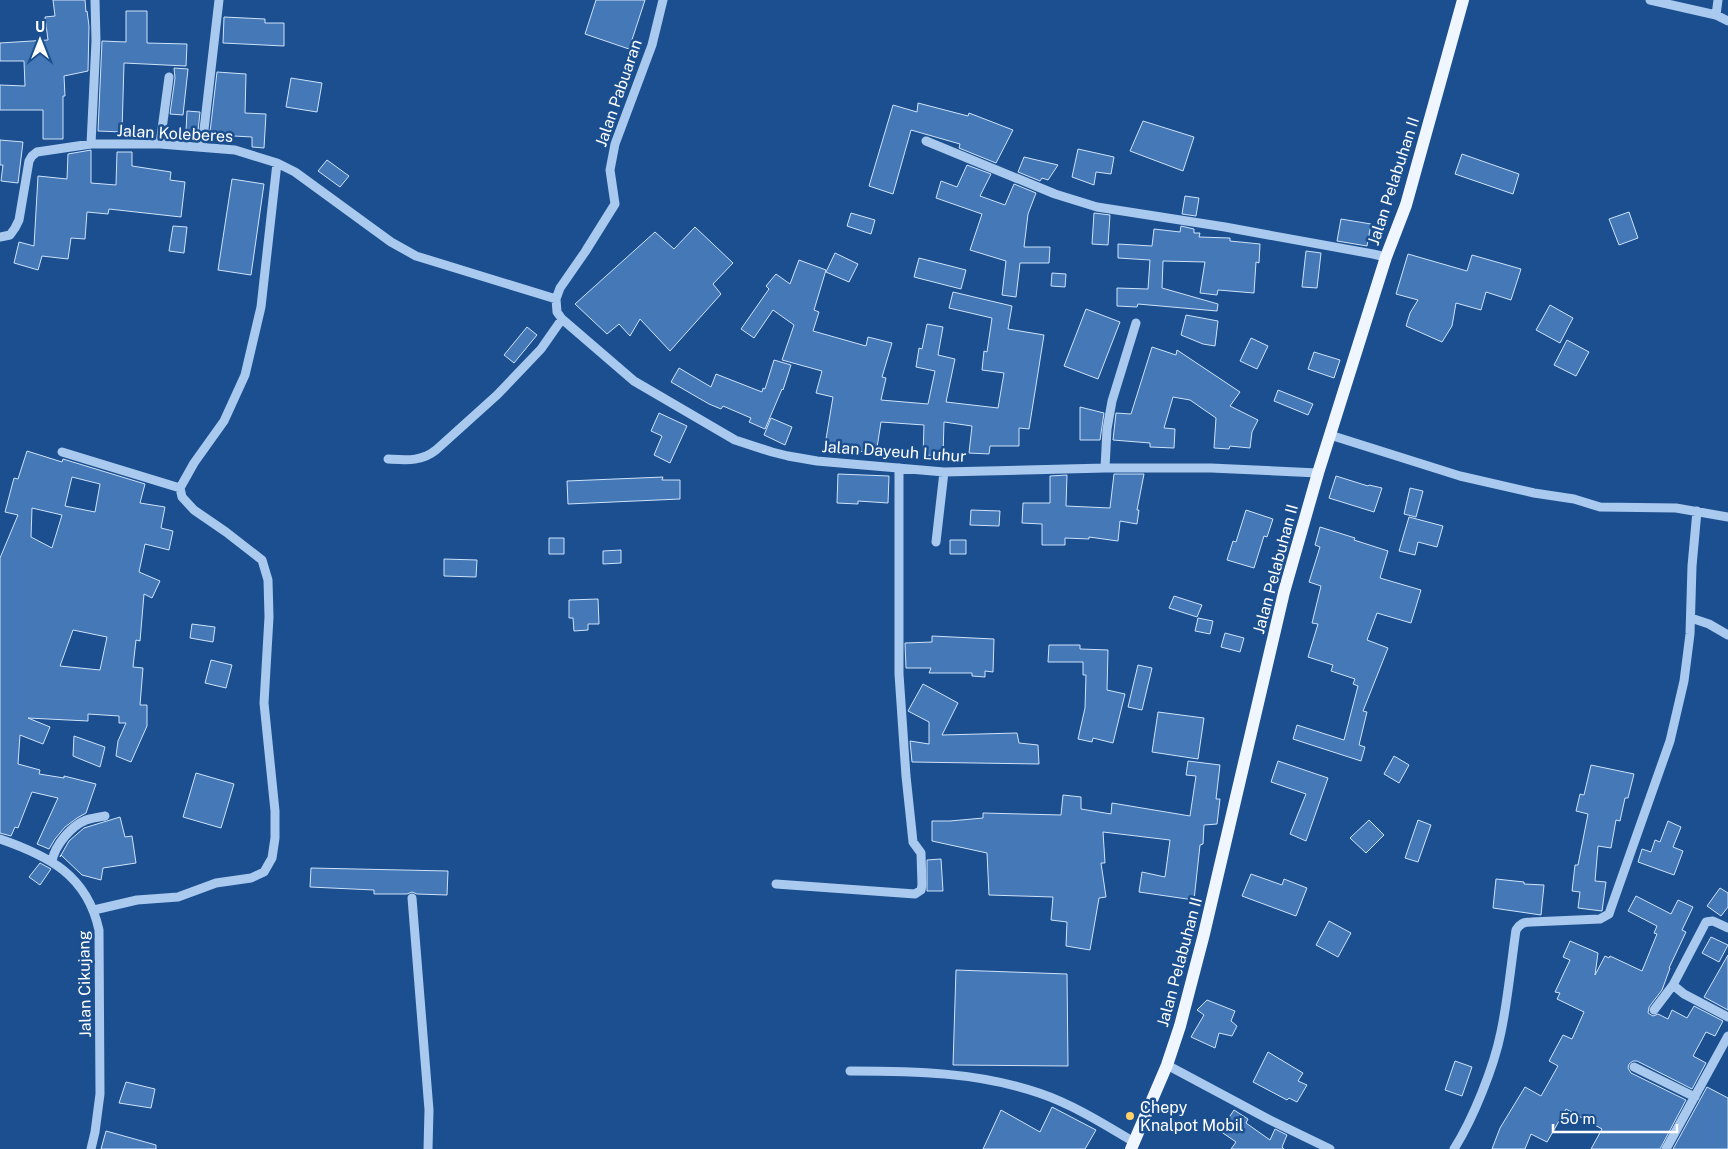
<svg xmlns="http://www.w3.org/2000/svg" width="1728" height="1149" font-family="'Public Sans',sans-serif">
  <rect width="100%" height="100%" fill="#1b4f8f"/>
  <path fill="#4478b7" stroke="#cfe3fa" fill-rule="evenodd" d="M53,0h32l1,12 1,-1 2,15 -1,45 -24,5 1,20h-2v43h-20v-29h-43v-25l25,1 -1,-25h-24v-18l48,-3 -3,-23 10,-1z
    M596,0h49l-16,49 -44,-15z
    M126,11h21v32l40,1 -1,22 -62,-3 -2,69 -24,-1 4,-90 24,1z
    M224,17l41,2v4h19v23l-61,-3z
    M174,68l14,1 -5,46 -13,-1 5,-36z
    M217,72l29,2 -1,39 21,1 -2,34 -12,-1v-10l-36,-2v-2l-6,-1z
    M291,78l31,5 -5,29 -31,-5z
    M918,103l50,13 1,-3 44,17 -17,33 -37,-15 1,-4 -49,-14 -18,64 -24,-8 24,-81 24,7z
    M187,111l13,1 -2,19h-12z
    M1143,121l51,16 -11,34 -53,-20z
    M0,140l23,2 -5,41 -17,-2 2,-16h-3z
    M1078,149l36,8 -3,17 -15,-2 -2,13 -22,-8z
    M91,150v33l25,2 1,-33h15v14l39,6 -1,8 15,2 -4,35 -72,-8 -1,5 -21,-2 -2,27 -14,-1 -3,21 -26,-3 -4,14 -24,-7 5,-21 15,4 4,-70 29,3 1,-25z
    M1462,154l57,20 -6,20 -58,-20z
    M1024,157l34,8 -10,15 -6,-2 -2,3 -22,-9z
    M327,160l22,16 -9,11 -22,-16z
    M967,165l24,9 -11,22 25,9 9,-21 22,9 -8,21 -4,33h26l-1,16h-29l-4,34 -14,-2 4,-34 -36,-11 12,-36 -46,-16 5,-17 16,6z
    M232,179l32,5 -13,91 -33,-5z
    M1185,196l14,2 -3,18 -14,-2z
    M1629,212l9,26 -19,7 -10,-26z
    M851,213l24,7 -4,14 -24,-8z
    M1094,213l16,2 -2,30 -16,-1z
    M1341,219l30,5 -4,22 -30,-5z
    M173,226l14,1 -3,26 -15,-2z
    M1181,226l13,3v4h6l-1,4 31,1v3l30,3 -1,19 -3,-1 -2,31 -36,-3 -1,5 -17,-2 5,-31 -42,-1 -1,27 56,16 -1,7 -79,-7 -1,3 -20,-1v-18l31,1 2,-29 -32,-2v-14l34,2 2,-17 26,3z
    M695,227l38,36 -20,21 8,10 -51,57 -30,-32 -10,17 -11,-12 -12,10 -32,-30 80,-72 19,17z
    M1306,251l15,2 -4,35 -15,-1z
    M835,253l23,11 -9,18 -23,-10z
    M1408,254l59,17 5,-16 49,14 -10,31 -25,-8 -5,18 -25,-7 -4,23 -10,16 -36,-16 4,-13 8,-13 -22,-6z
    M919,258l47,12 -5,19 -47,-12z
    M799,260l27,10 -12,40 5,2 -6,19 53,15 2,-9 24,6 -10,34 4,1 -5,22 47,4 7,-33 -19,-4 3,-19 3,1 5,-25 16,3 -5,28 17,4 -9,43 52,6 6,-35 -22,-3 2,-19 3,1 5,-34 -43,-10 4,-16 59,14 -4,23 36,6 -15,94 -10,-1v18h-29l-1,8 -20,-1 3,-27 -28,-4 -1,34 -20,-1 1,-30 -43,-3 -5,32 -51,-9 8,-48 -17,-4 6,-22 -40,-11 12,-35 -21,-15 -19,28 -13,-9 28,-40 -3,-3 10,-12 14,10z
    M1052,273l14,1 -1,13 -14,-1z
    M1550,305l23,13 -13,25 -24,-13z
    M1086,309l34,13 -22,57 -34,-13z
    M1186,315l32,6 -3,25 -12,-2 -22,-9z
    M527,327l10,8 -23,28 -10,-8z
    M1251,338l17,8 -11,23 -17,-8z
    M1567,340l22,12 -13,24 -22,-11z
    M1152,347l24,8 1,-5 63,42 -10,14 28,14 -6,12 -2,16 -20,-2 -1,3 -15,-1 2,-30 -26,-18 -17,-3 -9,31 11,1 -1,19 -24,-1v-4l-37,-3 3,-27 15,1z
    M1314,352l26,8 -6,18 -26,-9z
    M774,360l17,5 -8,25 -1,-1 -17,40 -16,-7 2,-4 -28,-12 -2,3 -12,-5 -38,-22 8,-14 32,19 5,-13 46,18 1,-4 2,1z
    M1278,390l35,14 -5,11 -34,-14z
    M1080,407l24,6 -4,27h-20z
    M659,413l28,13 -17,37 -16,-8 8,-19 -11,-5z
    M771,418l21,9 -7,18 -21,-10z
    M27,451l35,11 1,-3 82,25 -5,19 25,4 -4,21 12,3 -4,19 -24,-6 -6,28 21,9 -8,17 -8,-4 -4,47 -4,-1 -3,27 10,1 -3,37h7v21l-16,36 -15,-6 2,-15 8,-18h-7v-7l-31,-2v7l-60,-3 22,9 -7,17 -23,-9 -2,29 22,6 -1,4 25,4v-2l32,8 -10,29 -9,5 -12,9 -10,12 -6,10 -12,-5 21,-46 -26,-6 -14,36 -3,-1 -4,9 -11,-3v-275l18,-43 -13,-3 9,-34 4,1zM72,477l28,7 -5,28 -30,-6zM32,508l30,7 -10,33 -21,-11zM73,630l34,7 -7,33 -40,-4z
    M838,474l51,2 -1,27 -30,-2v3l-21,-1z
    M1114,474h30l-7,36h2l-2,14 -17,-3 -2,20 -29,-4v2l-24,-1v7h-23v-21l-20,-1 1,-20h27v-27l17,-1 -1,31 44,2z
    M1336,476l32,10 1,-1 13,3 -8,24 -45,-14z
    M663,477l-1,3h18v19l-112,5 -1,-23z
    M1410,488l13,3 -7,26 -12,-3z
    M971,510l29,1 -1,15 -29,-1z
    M1246,510l27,9 -6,18 -3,-1 -10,32 -27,-8 6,-19 3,1z
    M1409,517l34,9 -6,21 -19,-5 -3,13 -16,-4z
    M1320,527l35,11 -1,2 34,11 -8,27 41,12 -10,33 -34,-10 -10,27 21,8 -25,63 4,1 -8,33 6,2 -4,14 -68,-22 4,-14 47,15 14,-54 -5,-2 2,-5 -24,-8 2,-6 -25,-8 10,-33 -6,-1 9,-37 -12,-4 11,-35 -5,-2z
    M549,538h15v16h-15z
    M950,540h16v14h-16z
    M621,550v13l-18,1v-13z
    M444,559l33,1 -1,17 -32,-1z
    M1174,596l28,9 -5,12 -28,-9z
    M598,599l1,25h-11v6l-14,1 -1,-13h-4v-18z
    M1198,618l15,3 -3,13 -15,-3z
    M192,624l23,3 -2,15 -23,-4z
    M1225,633l19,5 -4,14 -19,-5z
    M932,636l62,3 -1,33 -8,-1v6l-13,-1v-3h-43l2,-5h-25l-1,-25 27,-1z
    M1049,645h31v4l28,1 -1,40 18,4 -12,49 -20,-5 -1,4 -14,-3 7,-31 1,-33h-3v-13h-35z
    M211,660l21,5 -6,23 -21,-5z
    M1138,665l14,3 -10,42 -14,-3z
    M923,684l35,19 -16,32 75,-2 2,10 19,2 1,19 -127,-2 -2,-21 19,3v-22l-21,-11z
    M1158,712l46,6 -6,41 -46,-7z
    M74,736l31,11 -5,20 -27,-11z
    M1394,756l15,9 -10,18 -15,-9z
    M1188,761l32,4 -4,34h4l-3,25 -13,1 -1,19 -3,1 -6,55 -55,-8 3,-20 23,5 5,-37 -67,-8 2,31h-4l5,34 -7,1 -9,52 -24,-4 1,-24 -16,-2 2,-23 -64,-2 -2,-42 -55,-12v-20h18l33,-3v-5l78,2 2,-20 18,2v12l30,5 1,-11 78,13 6,-40 -10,-1z
    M1278,761l50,17 -22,63 -16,-7 16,-40 -35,-12z
    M1591,765l43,9 -6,24h-3l-5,23 -4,-1 -5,28 -13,-2 -3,35 11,1 -4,29 -24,-3 2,-16 -8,-1 3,-26h3l10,-51 -12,-3 4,-17 4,1z
    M196,773l38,11 -13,44 -38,-11z
    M120,817l5,20 7,-1 4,27 -33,5 -2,12 -19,-5 -21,-20 -1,2 9,-16 15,-13z
    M1369,820l15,15 -18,18 -16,-15z
    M1418,820l13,5 -13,37 -13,-4z
    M1668,821l13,6 -8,20 10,4 -9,24 -36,-13 4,-13 9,3 4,-12 5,2z
    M941,859l2,32h-16v-31z
    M40,863l11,6 -11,16 -11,-8z
    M311,868l137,3 -1,24 -30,-1 -5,-2 -5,2h-33v-4l-64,-3z
    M1251,874l31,11 2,-6 23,9 -11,28 -54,-20z
    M1496,879l28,3v2l20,1 -3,30 -48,-7z
    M1720,888l8,5v14l-7,9 -14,-10z
    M1636,896l35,18 7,-14 15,7 -11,23 4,2 -17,36h1l-8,22 -13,17 -1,6 5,3 5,-2 10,5 4,-9 15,8 7,-12 29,15 -8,15 -9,-4 -13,24 13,7 -14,26 -55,-28h-4l-4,3 -1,4 3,5 55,27 -26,49h-69l11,-20 -36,-20 -19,33 -16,-8 -6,15h-33l8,-21 25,-41 16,9 17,-30 -9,-5 14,-26 9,4 12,-27 -27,-13 3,-6 -5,-1 15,-32 -7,-3 7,-16 28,12 -3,22 10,-19 4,2 1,-2 32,15 15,-37 -3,-1 3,-7 -29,-15z
    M1329,921l22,12 -13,24 -22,-12z
    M1711,937l17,8 -9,17 -17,-9z
    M1728,955v55l-24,-13z
    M956,970l111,4 1,92 -115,-1z
    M1207,1000l28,11 -4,10 6,5 -5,10 -13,-3 -4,15 -24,-11 13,-22 -7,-5z
    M1268,1052l35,21 -5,8 9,4 -10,17 -8,-4 -2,2 -34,-18z
    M1455,1061l17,6 -10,29 -17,-6z
    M126,1082l29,7 -4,19 -32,-5z
    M1707,1087l21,11v51h-55z
    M1052,1107l44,23 -11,19h-102l18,-39 39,22z
    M1234,1110l14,9 -2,4 24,17 5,-11 12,6 -5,12 2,2h-53l5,-7 -16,-11z
    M106,1131l50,14v4h-55z"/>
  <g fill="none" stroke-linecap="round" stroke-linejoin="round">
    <path stroke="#a9c9ee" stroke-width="9" d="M663,0l-11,45 -37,99 -5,26 5,34 -30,48 -25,36 -4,11 1,13 5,7 72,62 101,59 37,12 16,4 29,5 127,11 161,-4h106l107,5
      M1650,0l66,15 12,6
      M1716,15l2,-15
      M926,141l129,53 42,13 128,20 148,27 13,3
      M91,144l5,-103 -1,-41
      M160,144l9,-67
      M202,147l17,-147
      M0,237l10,-2 5,-7 4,-8 10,-59 3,-5 5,-4 54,-8h69l75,6 42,13 18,9 96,70 25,14 140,43
      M1330,435l130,41 74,17 40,6 26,8 76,1 52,9
      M62,452l118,36
      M388,459c18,1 33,3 48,-9l61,-55 44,-46 21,-30
      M1105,468l2,-39 5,-28 24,-78
      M936,542l8,-70
      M1691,618l18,6 19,11
      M0,839c49,17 87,36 99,91l1,164 -5,38 -4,17
      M52,861c3,-16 19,-35 34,-41 6,-2 13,-3 19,-4
      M776,884l139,10 6,-4 1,-5 -1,-32 -8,-11 -7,-66 -7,-102v-206
      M412,898l17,212 -1,39
      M94,910l43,-10 41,-3 38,-14 35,-5 13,-6 8,-14 3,-20v-27l-11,-108 5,-86 -1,-37 -6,-20 -36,-28 -32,-22 -12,-13 -2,-9 14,-25 30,-42 21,-46 16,-68 16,-144
      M1728,928l-15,-7 -7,1 -33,63 11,9 44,23
      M1654,1010l19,-25
      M1167,1065l103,55 60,29
      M1634,1067l61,30
      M850,1071c63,0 128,1 189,22 33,11 65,31 95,49
      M1454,1149c19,-30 40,-82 47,-117 7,-33 10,-68 15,-102 4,-6 7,-8 15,-8l69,-3 9,-5 2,-6 59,-167 14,-60 6,-47 2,-68 5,-55
      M1666,1149l62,-113"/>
    <path stroke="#f0f6ff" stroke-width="12" d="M1131,1149l36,-84 13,-39 24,-92 80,-342 34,-119 68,-216 20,-52 57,-205"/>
  </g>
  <circle fill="#ffd166" stroke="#1b4f8f" stroke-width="2" cx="1130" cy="1116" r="5"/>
  <g text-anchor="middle" stroke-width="5" stroke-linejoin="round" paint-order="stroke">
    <g font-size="16" fill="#fff" stroke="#1b4f8f">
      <text transform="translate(618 93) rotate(-71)" y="6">Jalan Pabuaran</text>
      <text transform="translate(175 133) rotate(3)" y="6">Jalan Koleberes</text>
      <text transform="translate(1393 181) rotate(-72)" y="6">Jalan Pelabuhan II</text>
      <text transform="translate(894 451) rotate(4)" y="6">Jalan Dayeuh Luhur</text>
      <text transform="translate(1275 569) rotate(-75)" y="6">Jalan Pelabuhan II</text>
      <text transform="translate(1179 962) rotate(-75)" y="6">Jalan Pelabuhan II</text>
      <text transform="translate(84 984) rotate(-91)" y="6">Jalan Cikujang</text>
    </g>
    <g font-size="16" fill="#fff" stroke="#1b4f8f" text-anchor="start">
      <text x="1140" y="1113">Chepy<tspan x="1140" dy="18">Knalpot Mobil</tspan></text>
    </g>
  </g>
  <g transform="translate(40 40)" stroke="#1b4f8f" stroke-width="4" paint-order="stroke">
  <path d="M0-4L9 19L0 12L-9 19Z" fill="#ffffff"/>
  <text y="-8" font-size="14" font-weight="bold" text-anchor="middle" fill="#ffffff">U</text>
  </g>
  <path d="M1553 1124v8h124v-8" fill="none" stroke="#ffffff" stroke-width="2.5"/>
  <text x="1560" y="1124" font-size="15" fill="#ffffff" stroke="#1b4f8f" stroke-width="4" paint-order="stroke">50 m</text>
</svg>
